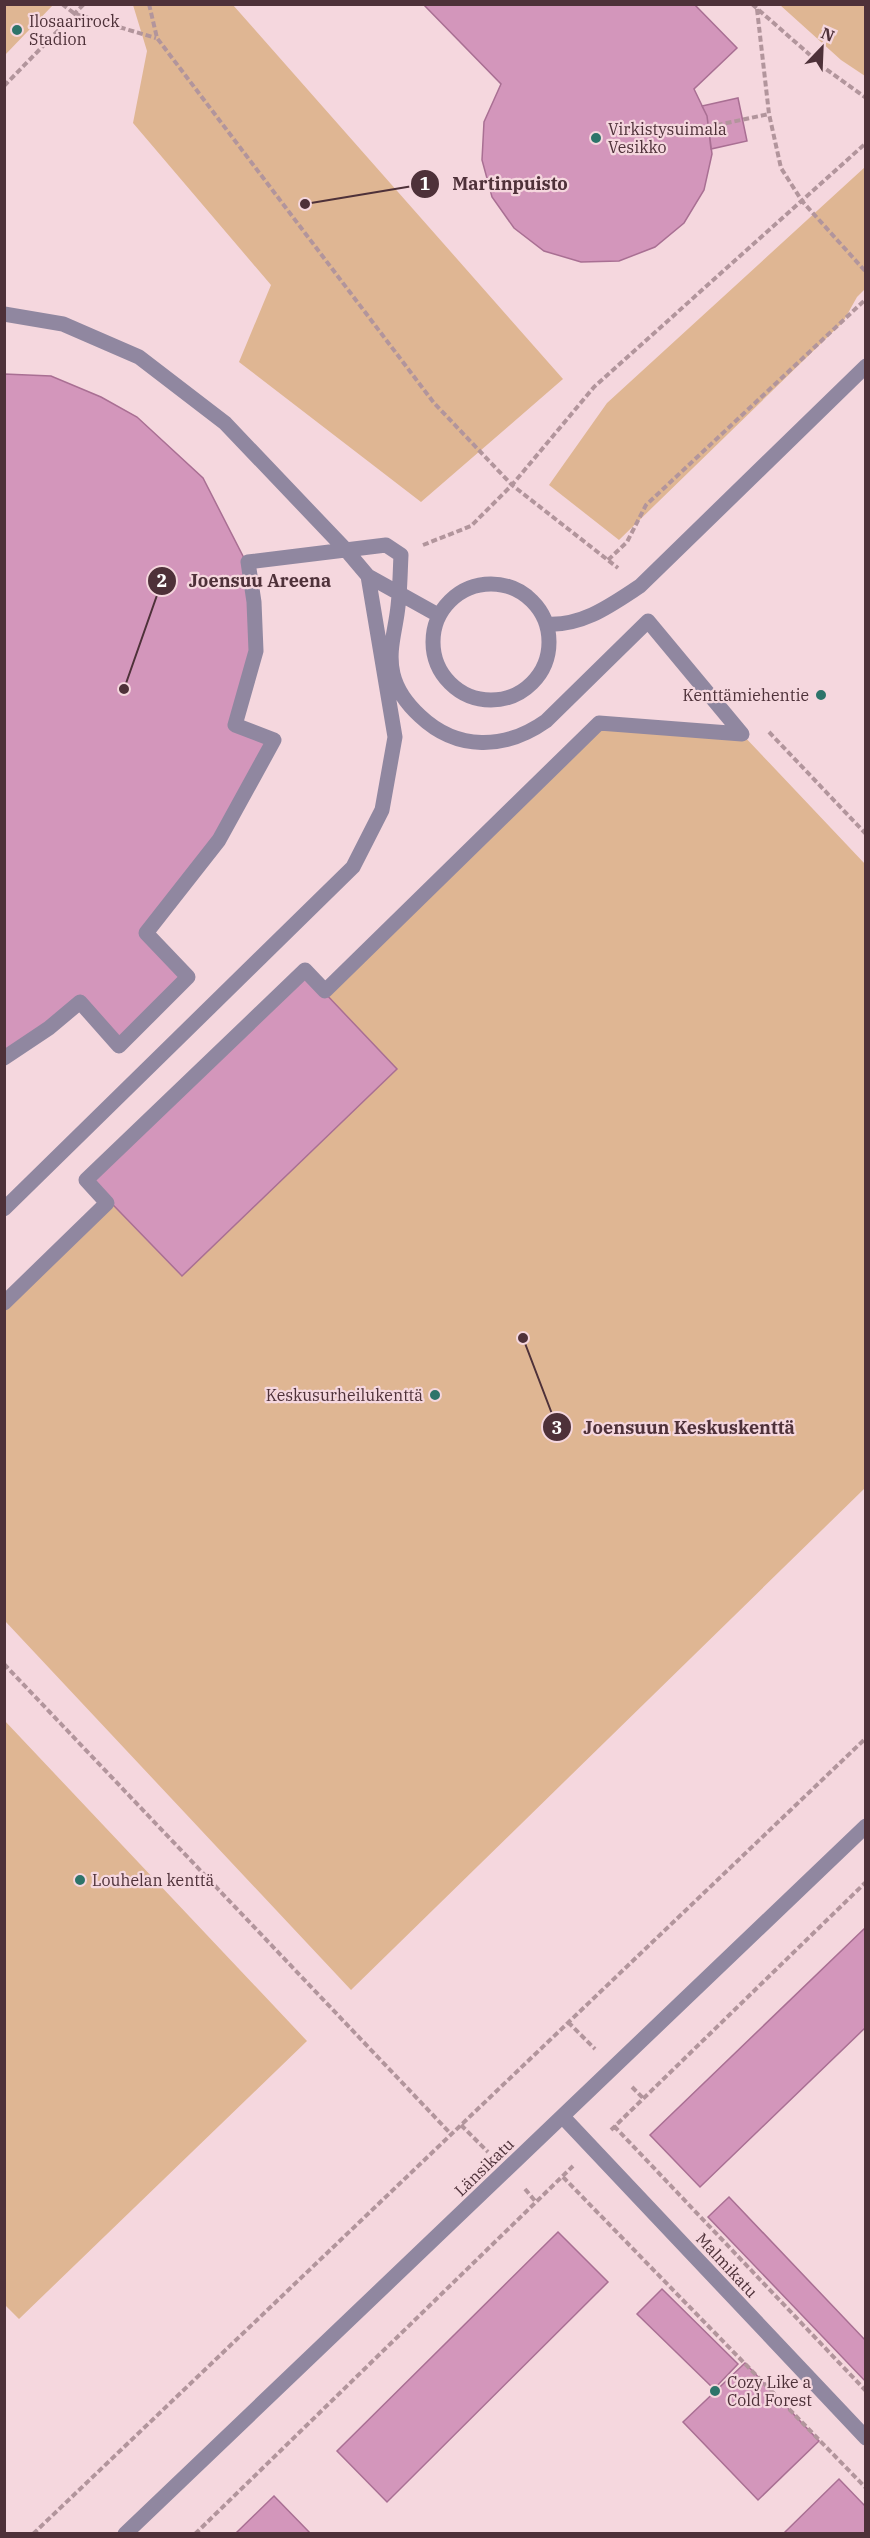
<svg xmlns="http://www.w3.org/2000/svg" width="870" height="2538" font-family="'IBM Plex Serif',serif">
  <rect width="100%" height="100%" fill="#f5d7de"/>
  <path fill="#dfb693" d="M5,4l48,1 -48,50 -1,-50z
    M133,5h100l330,374 -142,123 -182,-140 32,-77 -138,-162 14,-72z
    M780,5h85v71l-24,-16z
    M865,167v122l-8,8 -14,25 -224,218 -70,-55 58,-82z
    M599,723l143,11 123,130v624l-514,502 -346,-369v-318z
    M4,1720l303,321 -288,278 -15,-15z"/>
  <path fill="#d396bb" stroke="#a96f93" stroke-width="1.5" d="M423,4h271l43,44 -43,41 13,27 5,38 -8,36 -20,33 -29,24 -36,14 -38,1 -37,-11 -30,-23 -22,-31 -10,-37 2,-38 17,-38z
    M738,98l9,43 -36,8 -4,-33 -5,-10z
    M4,374l47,2 50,21 36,20 66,61 43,84 8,89 -21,76 38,14 -54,98 -73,94 42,44 -67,67 -38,-43 -77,55z
    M305,972l92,97 -215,207 -93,-96z
    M866,1927v100l-166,160 -50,-52z
    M729,2197l137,144v41l-158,-165z
    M558,2232l50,50 -221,220 -50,-51z
    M662,2289l76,75 -24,25 -77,-75z
    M745,2363l74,78 -61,59 -75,-78z
    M839,2479l27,28v27h-83z
    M274,2496l37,38h-76z"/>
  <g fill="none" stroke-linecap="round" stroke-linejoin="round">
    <path stroke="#b2959c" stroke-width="4" stroke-dasharray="6 3" stroke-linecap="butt" d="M62,4l13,10 81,24
      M149,4l8,34 277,365 78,82 106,83
      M752,4l74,65 40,29
      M757,9l12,105 12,54 21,33 64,71
      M4,86l80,-82
      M708,127l61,-13
      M423,545l48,-19 41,-41 82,-98 272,-244
      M608,560l19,-18 19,-37 220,-206
      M769,732l97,102
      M4,1664l447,470
      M568,2022l27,27
      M632,2087l11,11
      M461,2125l27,27
      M614,2126l252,265
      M611,2130l255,-248
      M563,2177l303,311
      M525,2189l11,13
      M33,2534l833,-796
      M195,2534l378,-368"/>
    <path stroke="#9087a0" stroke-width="15" d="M4,314l59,10 76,33 86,66 121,127 22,26
      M433 642a58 58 0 1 1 116 0a58 58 0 1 1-116 0Z
      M547,624c36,2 64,-19 93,-38l226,-220
      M4,1058l45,-30 31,-26 39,44 69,-69 -42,-44 73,-93 55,-100 -39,-15 21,-74 -2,-49 -6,-40 138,-17 15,10c-1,19 -1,40 -4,59 -3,21 -9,39 -4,60 4,17 14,30 27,42 37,35 85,34 126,5l102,-100 94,113 -143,-11 -274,268 -20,-21 -219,210 21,23 -103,100
      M4,1209l349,-342 29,-57 13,-73 -27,-161 70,39
      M563,2117l303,321
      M125,2534l741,-708"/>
  </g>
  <g fill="#2d746a" stroke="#f5d7de" stroke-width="2">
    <circle cx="17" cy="30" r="6"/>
    <circle cx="596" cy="138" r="6"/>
    <circle cx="821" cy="695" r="6"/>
    <circle cx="435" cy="1395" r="6"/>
    <circle cx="80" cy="1880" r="6"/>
    <circle cx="715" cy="2391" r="6"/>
  </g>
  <g text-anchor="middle" stroke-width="4.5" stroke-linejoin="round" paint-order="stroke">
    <g font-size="16" fill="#4e3139" stroke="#f5d7de" text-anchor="start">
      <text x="29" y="27">Ilosaarirock<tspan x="29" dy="18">Stadion</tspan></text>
      <text x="608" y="135">Virkistysuimala<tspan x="608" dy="18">Vesikko</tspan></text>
      <text x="809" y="701" text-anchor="end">Kenttämiehentie</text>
      <text x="423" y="1401" text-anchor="end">Keskusurheilukenttä</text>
      <text x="92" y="1886">Louhelan kenttä</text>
      <text x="727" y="2388">Cozy Like a<tspan x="727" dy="18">Cold Forest</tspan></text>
    </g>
    <g font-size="16" fill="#4e3139" stroke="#f5d7de">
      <text transform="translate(484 2167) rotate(-44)" y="6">Länsikatu</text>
      <text transform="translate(727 2265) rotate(47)" y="6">Malmikatu</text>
    </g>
  </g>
  <path fill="none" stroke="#4e3139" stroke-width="2" d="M305 204L425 184M124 689L162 581M523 1338L557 1427"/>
  <g fill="#4e3139" stroke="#f5d7de" stroke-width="2">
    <circle cx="305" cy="204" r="6"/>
    <circle cx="124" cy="689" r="6"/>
    <circle cx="523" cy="1338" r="6"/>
    <circle cx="425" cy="184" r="15"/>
    <circle cx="162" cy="581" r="15"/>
    <circle cx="557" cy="1427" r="15"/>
  </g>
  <g font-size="18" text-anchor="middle" font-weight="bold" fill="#fff">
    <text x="425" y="190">1</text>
    <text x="162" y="587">2</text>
    <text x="557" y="1434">3</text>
  </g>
  <g font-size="18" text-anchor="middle" font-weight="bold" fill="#4e3139" stroke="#f5d7de" stroke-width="4.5" stroke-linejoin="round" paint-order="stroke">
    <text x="510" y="190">Martinpuisto</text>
    <text x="260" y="587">Joensuu Areena</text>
    <text x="689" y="1434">Joensuun Keskuskenttä</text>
  </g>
  <rect width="870" height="2538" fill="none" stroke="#4e3139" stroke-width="12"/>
  <g transform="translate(822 48) rotate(23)" stroke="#f5d7de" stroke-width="4.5" paint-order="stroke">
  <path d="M0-4.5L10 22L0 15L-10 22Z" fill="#4e3139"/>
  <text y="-9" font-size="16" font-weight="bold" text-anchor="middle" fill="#4e3139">N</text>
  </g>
</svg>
